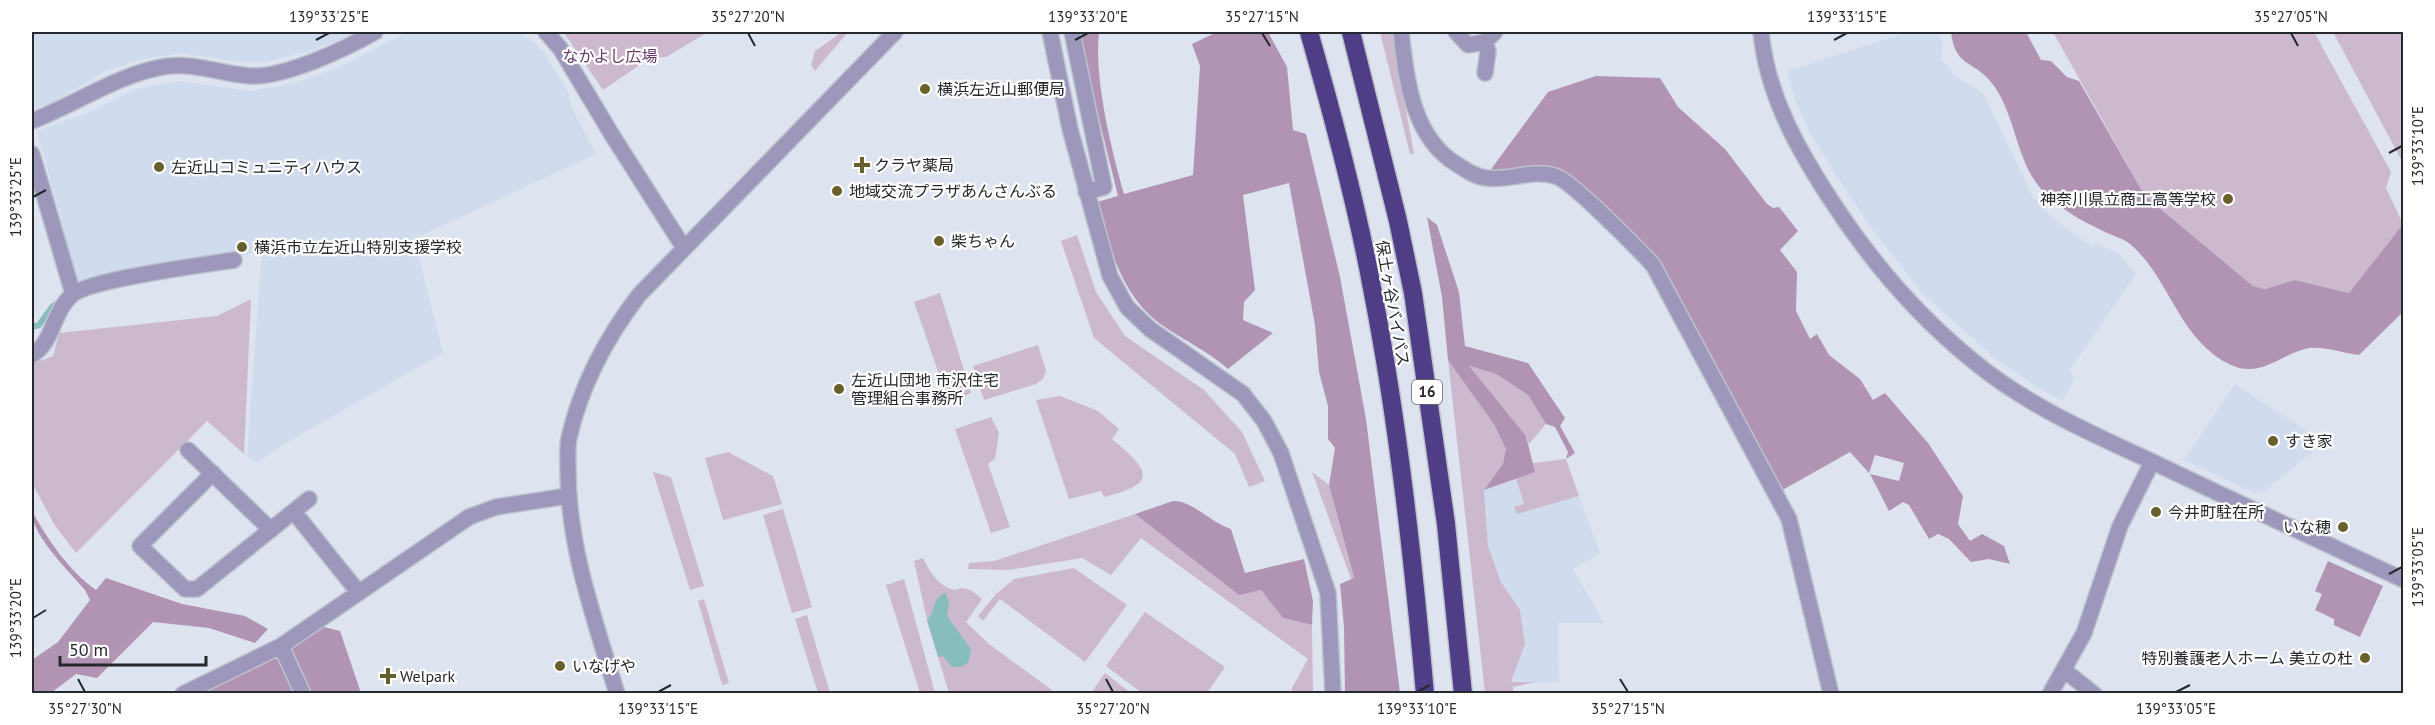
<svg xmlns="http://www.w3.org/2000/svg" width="2435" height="725" font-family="'PT Sans','Noto Sans JP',sans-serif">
  <rect width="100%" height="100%" fill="#dde4f0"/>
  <path fill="#d0dbee" d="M32,32h328l-47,18 -47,12h-27l-58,-9 -41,7 -34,11 -54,32 -20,6z
    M408,32h109l18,10 10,12 23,38 3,14 25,48 -182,85 29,114 -162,93 -25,17 -9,-7 15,-205 -183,35 -42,-155 48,-17 51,-25 43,-8 71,10 45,-8 44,-16z
    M1908,32h29l5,7 -1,21 8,7 3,7 31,19 50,104 23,24 36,25 3,-3 23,10 18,21 -67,97 6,7 -13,23 -28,-16 -42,-29 -71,-64 -51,-66 -36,-54 -24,-39 -15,-33 -8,-29z
    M2235,384l89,58 -58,48 -12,3 -70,-33z
    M1516,479l8,25 -7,10 62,-18 21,57 -27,16 31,54h-46l1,59 -48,1 14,-39 -5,-34 -19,-28 -13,-36 -4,-56z"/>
  <path fill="#ccb9ce" d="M566,32h142l-42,25 -16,1 -47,32 -39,-57z
    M837,32h11l-33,39 -4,-6 4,-14 23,-16z
    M1380,32h12l22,122h-4z
    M2053,32h261l77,140 -5,16 17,36 -54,69 -54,-13 -32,9 -10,-3 -108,-90z
    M2333,32h70v131z
    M1077,235l19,57 29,44 79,54 38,42 23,49 -16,6 -14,-33 -141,-116 -33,-97z
    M940,293l31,100 -22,10 -35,-101z
    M251,299l-7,155 -37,-33 -131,132 -22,-29 -22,-41v-119l21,-8 6,-23 158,-17z
    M1038,345l8,26 -3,8 -7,5 -52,16 -11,-34z
    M1448,360c13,18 56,69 58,90 2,14 -14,29 -22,40l4,56 13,36 19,28 5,34 -14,38h25l-23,5v6h-28z
    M1468,366l28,8 32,21 18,29 -17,20 -3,-8z
    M1060,396l38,15 21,18 -7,10c38,32 47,44 -8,58l-3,-6 -32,8 -33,-99z
    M991,417l8,16 -4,26 -7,5 22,63 -19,6 -36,-104z
    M728,452l45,24 9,28 -59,16 -18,-62z
    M1566,459l13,37 -62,18 -3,-7 10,-3 -8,-25 18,-7 -1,-9z
    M653,472l18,5 33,109 -14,4z
    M1312,472l17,13 25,94h-3z
    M783,509l29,98 -20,6 -29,-98z
    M1135,514l104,80 22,-4 22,28 29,7 1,67 -17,1 -5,-3 17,-31 -167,-121 -30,37 -29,-17 -74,12 -40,-1 1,-6 25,-2z
    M923,558c7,14 16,29 32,32 12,-5 18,2 27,9l-16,23 23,22 67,49h-107l-22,-73 -13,-59z
    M1074,568l53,37 -42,57 -85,-63 -17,22 -5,-5 18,-22 18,-15z
    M904,579l31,114h-15l-34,-108z
    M704,599l25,84 -7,2 -24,-84z
    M1145,612l80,55 -18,26h-65l-36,-27z
    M807,615l23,78h-12l-23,-74z
    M1105,673l26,20h-40z"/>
  <path fill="#b194b3" d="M1082,32h17c-5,47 12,116 25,162l69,-19 7,-109 -8,-22 25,-12h51l19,35 6,63 13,4 34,143 26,142 34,274h-55l-1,-66 -4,-43 14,-6 -25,-93 6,-37 -7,-9v-33l-9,-34 -4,-47 -26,-142 -46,12 12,95 -11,12 -1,18 30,13 -45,36c-20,-18 -47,-30 -69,-46 -39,-30 -49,-76 -62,-121l21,-6 -38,-154z
    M1951,32h75l15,28 10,1 16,16 12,4 66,115 108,90 11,3 31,-9 54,13 54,-69v88l-44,43c-15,-2 -36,-9 -50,-7 -27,5 -48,31 -78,17 -53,-25 -60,-86 -101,-121 -7,-6 -20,-9 -29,-14 -21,-10 -44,-23 -60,-41 -26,-30 -25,-76 -50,-107 -18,-22 -36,-15 -40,-50z
    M1596,76l64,2 18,29 47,42 42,55 6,4 6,-1 19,24 -18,19 17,22 -1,39 14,28 7,-5 12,21 31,24 13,21 12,-7 43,50 35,53 -5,28 12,17 12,-7 22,12 6,18 -21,-5 -18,3 -22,-23 -11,-5 -9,5 -20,-34 -6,-3 -14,9 -19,-37 29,7 5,-18 -29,-8 -6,18 -19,-21 -71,40 -124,-230 -95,-87 -71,-3 59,-80z
    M1427,217l10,8 22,67 6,54 63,17 37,55 -5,8 15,27 -9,6 2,-7 -13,-25 -9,-3 -18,-29 -32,-21 -27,-8 57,70 9,36 -51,18 19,-26 3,-15 -12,-25 -46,-64 -6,-63z
    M1173,501c19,-1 38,22 58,28l14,44 59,-14 9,42 -1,24 -29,-7 -22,-28 -22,5 -104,-81z
    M32,511c16,29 37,60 64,79l10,-12 76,26 63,12 23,13 -13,14 -46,-15 -56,-6 -56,56 -21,-4 -25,19h-19v-33l26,-18 32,-42 -5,-10c-16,-19 -54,-55 -53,-79z
    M2328,561l55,25 -23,51 -26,-12v-6l-19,-9 7,-16 -7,-3z
    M320,626l20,5 21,62 -163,1 75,-35z"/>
  <path fill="#87bdbd" d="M945,593l4,7 -2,16 24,33 -3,14 -7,4h-9l-9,-11 -5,1 -11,-37c9,-8 4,-21 18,-27z"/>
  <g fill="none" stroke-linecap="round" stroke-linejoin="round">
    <path stroke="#87bdbd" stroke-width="6" d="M32,327l7,-2 13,-18 7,-5"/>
    <defs>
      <path id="minor" d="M546,32l14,16 52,87 72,113
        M1050,32l20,97 40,147 17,31 23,22 93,65 21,27 17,32 47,140 5,101
        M1072,32l32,155 -18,5
        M1401,32c5,48 12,107 57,133 9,6 18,12 29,13 23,3 45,-9 68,-2 16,4 83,73 98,89l136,254 42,175
        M1456,32l12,13 17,-3 10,-10
        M1761,32c6,62 35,114 68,165 40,62 85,116 143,163 54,45 118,73 181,102 83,40 167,79 251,118
        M1485,73l3,-22 -3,-9
        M32,121c44,-17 88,-48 136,-55 27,-3 55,8 82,10 34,2 95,-27 125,-44
        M32,154l41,140
        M32,355c22,-13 20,-43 40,-60 18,-16 132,-30 162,-35
        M188,450l83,80
        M213,473l-73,73 45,43h12l112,-90
        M294,512l65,81
        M281,646l22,48
        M2064,670l30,24
        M183,694l98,-48 188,-129 27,-10 72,-11
        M617,694c-22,-74 -49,-146 -49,-224 0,-10 -1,-22 1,-32 12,-53 37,-100 70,-143l256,-263
        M2050,694l34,-61 36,-107 32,-64"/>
      <path id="highway" d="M1309,32c24,84 47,169 63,256 26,133 41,270 53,406
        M1351,32l47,189 15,72 33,231 17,170"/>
    </defs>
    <use href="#minor" stroke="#bcc2cd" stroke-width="18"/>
    <use href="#highway" stroke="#bcc2cd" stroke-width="21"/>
    <use href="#minor" stroke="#9c97bb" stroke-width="15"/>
    <use href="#highway" stroke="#4f3e86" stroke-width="18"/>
  </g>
  <path fill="none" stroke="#25282c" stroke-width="2" d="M748,33l7,13M1262,33l8,13M2291,33l7,13M316,40l13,-7M1075,40l13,-7M1834,40l13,-7M2389,153l13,-7M33,197l13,-7M2389,574l13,-7M33,618l13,-8M78,679l7,13M1106,679l7,13M1620,679l8,13M658,692l13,-7M1417,692l13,-7M2176,692l14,-7"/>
  <g fill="#67602c" stroke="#fff" stroke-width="2">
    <circle cx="925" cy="89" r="6"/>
    <path d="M859 156h6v6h6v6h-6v6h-6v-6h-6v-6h6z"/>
    <circle cx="159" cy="167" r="6"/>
    <circle cx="837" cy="191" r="6"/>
    <circle cx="2228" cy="199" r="6"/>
    <circle cx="939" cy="241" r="6"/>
    <circle cx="242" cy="247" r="6"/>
    <circle cx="839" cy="389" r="6"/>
    <circle cx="2273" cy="441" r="6"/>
    <circle cx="2156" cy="512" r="6"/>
    <circle cx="2343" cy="527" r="6"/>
    <circle cx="2365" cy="658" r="6"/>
    <circle cx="560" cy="666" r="6"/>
    <path d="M385 667h6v6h6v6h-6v6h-6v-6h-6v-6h6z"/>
  </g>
  <g text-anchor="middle" stroke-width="4.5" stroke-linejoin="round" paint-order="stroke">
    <rect fill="#fff" stroke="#66686b" stroke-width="1.5" x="1412" y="380" width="30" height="24" rx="4.5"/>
    <g font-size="15" font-weight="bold" fill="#25282c">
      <text x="1427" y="397">16</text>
    </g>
    <g font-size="16" fill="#653d69" stroke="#fff">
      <text x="610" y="62">なかよし広場</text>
    </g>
    <g font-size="16" fill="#25282c" stroke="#fff" text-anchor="start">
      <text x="937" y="95">横浜左近山郵便局</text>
      <text x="874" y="171">クラヤ薬局</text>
      <text x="171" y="173">左近山コミュニティハウス</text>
      <text x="849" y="197">地域交流プラザあんさんぶる</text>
      <text x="2216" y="205" text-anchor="end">神奈川県立商工高等学校</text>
      <text x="951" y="247">柴ちゃん</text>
      <text x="254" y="253">横浜市立左近山特別支援学校</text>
      <text x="851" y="386">左近山団地 市沢住宅<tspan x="851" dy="18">管理組合事務所</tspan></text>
      <text x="2285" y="447">すき家</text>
      <text x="2168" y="518">今井町駐在所</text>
      <text x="2331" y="533" text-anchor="end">いな穂</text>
      <text x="2353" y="664" text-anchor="end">特別養護老人ホーム 美立の杜</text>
      <text x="572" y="672">いなげや</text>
      <text x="400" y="682">Welpark</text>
    </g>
    <g font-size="16" fill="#25282c" stroke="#fff">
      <text transform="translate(1393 303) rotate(80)" y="6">保土ヶ谷バイパス</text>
    </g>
  </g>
  <rect width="2435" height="725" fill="none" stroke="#ffffff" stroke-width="66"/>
  <path d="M60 656v9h146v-9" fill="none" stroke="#25282c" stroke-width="3"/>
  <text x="69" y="656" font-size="18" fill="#25282c" stroke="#ffffff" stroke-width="4.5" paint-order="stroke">50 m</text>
  <rect x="33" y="33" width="2369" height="659" fill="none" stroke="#25282c" stroke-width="2"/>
  <g font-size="15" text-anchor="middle" fill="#25282c">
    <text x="329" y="22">139°33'25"E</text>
    <text x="748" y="22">35°27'20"N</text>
    <text x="1088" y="22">139°33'20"E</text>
    <text x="1262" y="22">35°27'15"N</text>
    <text x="1847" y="22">139°33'15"E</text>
    <text x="2291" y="22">35°27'05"N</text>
    <text transform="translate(2418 146) rotate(-90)" y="5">139°33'10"E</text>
    <text transform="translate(16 197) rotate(-90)" y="5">139°33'25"E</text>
    <text transform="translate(2418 567) rotate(-90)" y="5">139°33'05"E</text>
    <text transform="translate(16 618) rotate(-90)" y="5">139°33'20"E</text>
    <text x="85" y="714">35°27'30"N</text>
    <text x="658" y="714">139°33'15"E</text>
    <text x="1113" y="714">35°27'20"N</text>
    <text x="1417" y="714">139°33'10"E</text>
    <text x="1628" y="714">35°27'15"N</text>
    <text x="2176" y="714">139°33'05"E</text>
  </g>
</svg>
